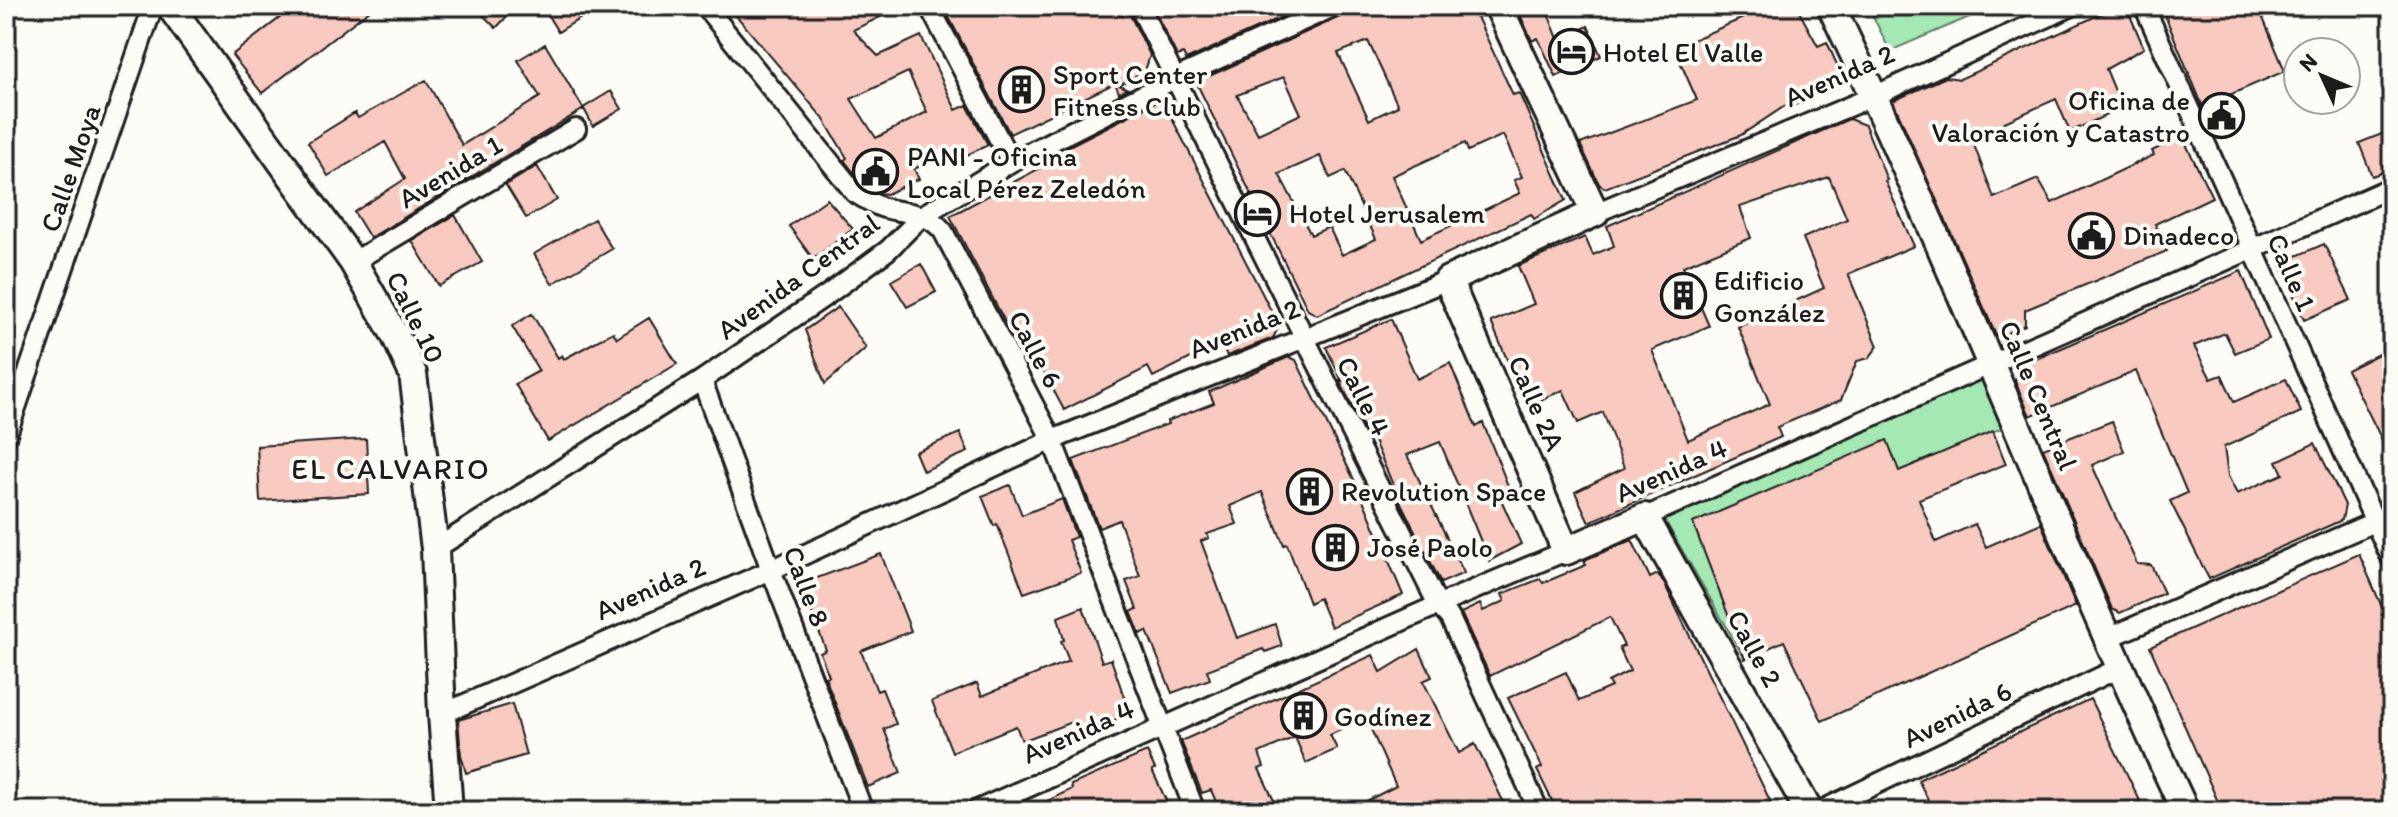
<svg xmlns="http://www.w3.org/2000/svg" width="2398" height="817" font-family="Itim,sans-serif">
  <rect width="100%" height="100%" fill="#fdfcf7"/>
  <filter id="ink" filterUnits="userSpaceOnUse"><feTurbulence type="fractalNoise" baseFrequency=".0125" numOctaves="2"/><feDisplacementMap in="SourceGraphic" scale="16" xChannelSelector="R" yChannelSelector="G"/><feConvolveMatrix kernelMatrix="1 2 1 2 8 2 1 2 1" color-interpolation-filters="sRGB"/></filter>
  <g filter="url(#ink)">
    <path fill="#a4e9b4" stroke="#608268" stroke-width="2" d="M1868,6h127l-105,45z
      M1985,377l19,50 -105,44 -12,-30 -194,82 52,136 -82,-142z"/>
    <path fill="#f9cabf" stroke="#1c1c1c" stroke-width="2" fill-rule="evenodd" d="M295,6h80l-113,87 -30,-38z
      M474,6h43l-21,22z
      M542,6h58l-42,26z
      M728,6h175l-50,24 25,26 43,-20 35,74 11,-5 21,40 -40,19 -4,-9 -30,14 5,10 -32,15 -9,-1 -15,-9 -19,-24 3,-2 -24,-40zM908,72l19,40 -51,26 -25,-39z
      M943,6h67l4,9 17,-9h84l5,10 9,-3 21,42 -5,16 -26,14 9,4 -9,4 -4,-10 -105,51z
      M1152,6h154l-120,54 -3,-6 -6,2z
      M1347,6h125l41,89 6,-2 47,107 -32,19 -3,-5 -214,101 -9,-5 -112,-228 144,-65zM1368,41l30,65 -29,14 -31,-67zM1284,77l17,37 -43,20 -21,-39zM1503,135l19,42 -8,3 6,13 -99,47 -29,-64 73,-33 3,8zM1320,156l10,22 15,-7 31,68 -34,16 -13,-28 -18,8 -32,-61z
      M1516,6h29l14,35 29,-15 13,30 -45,21 -18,-39 -6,3z
      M1754,6h42l22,40 9,-4 18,41 -55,24 -2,-3 -47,31 -136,53 -6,-4 -19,-40 117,-44 -23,-52 83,-36z
      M2118,6h8l18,42 -38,21 16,39 -52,24 -14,-33 -85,38 23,61 44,-19 14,24 102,-48 -2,-4 30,-15 30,61 -57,27 12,27 -142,59v15l-25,12 -4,-2 -103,-234 53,-24 14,2z
      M2161,6h97l27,65 -58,25 11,24 -25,11z
      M545,44l38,64 28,-17 11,18 -29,17 -9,-17 -214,129 -16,-26 51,-33 -20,-37 -57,34 -20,-34 47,-29 3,5 68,-38 36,65 78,-48 -22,-37z
      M1156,102l10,5 113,219 -6,12 -46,18 -6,-13 -68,34 -5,-10 -84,43 -25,-47 -10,5 -79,-152 120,-64 -3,-5z
      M1849,119l16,6 22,55 -2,1 29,65 -66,28 30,72 -9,12 -12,3 -16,39 -64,27 4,10 -192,85 -14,-30 49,-24 -21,-56 -25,11 -15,-33 -36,16 -36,-84 43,-18 -16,-38 67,-29 8,18 21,-9 -7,-20zM1829,177l18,42 -44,19 21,50 -86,39 32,77 -82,36 -36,-90 57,-24 -26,-60 68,-28 -11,-31z
      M2392,130v39l-20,7 -13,-33z
      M537,166l20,34 -31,18 -20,-33z
      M827,199l26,30 -40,30 -24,-33z
      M455,215l27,47 -43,24 -27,-45z
      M594,219l18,30 -60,35 -18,-30z
      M2324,244l27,56 -47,20 -24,-57z
      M921,264l15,28 -29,15 -16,-26z
      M2241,271l28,68 -34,14 -10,-20 -31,13 17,33 11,-4 12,27 52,-23 15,33 -77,35 4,29 9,18 46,-20 -6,-13 38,-18 30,62 -3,15 -133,59 -39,-78 17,-8 -51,-122 -106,45 -15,-35 5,-15z
      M838,307l28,41 -41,36 -20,-54z
      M532,314l26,44 4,-3 2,4 49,-27 4,6 32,-20 28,46 -129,77 -33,-57 24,-13 -27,-45z
      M1391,319l26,60 33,-16 26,64 7,-4 27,68 -11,4 22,49 -32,17 -49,-119 -33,13 57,118 -23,10 -40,-80 -34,-78 -4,2 -24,-47 3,1 -16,-34z
      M2392,347v113l-45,-90z
      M1289,357l7,3 63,130 44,105 -72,32 -12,-29 -10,5 -22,-59 -3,1 -22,-53 -32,14 7,18 -30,10 2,4 -8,3 36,97 38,-14 7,22 -17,6 -2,-3 -56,21 3,9 -38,14 -25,-62 -7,3 -9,-22 6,-3 -11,-28 14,-5 -21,-56 -20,8 -26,-68 95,-36 -1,-3 47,-18 -5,-11z
      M2112,421l12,30 -32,14 45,99 14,1 13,28 -44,20 -8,-4 -69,-161z
      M1993,431l13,33 -87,35 17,43 39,-18 11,23 55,-24 35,83 -254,115 -38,-80 -39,18 -52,-136 194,-83 12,31z
      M960,433l8,19 -45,19 -8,-19z
      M366,439l3,55 -109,7 -3,-55z
      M1010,485l12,30 40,-16 14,38 -8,3 13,33 -57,20 -27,-69 -3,2 -12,-30z
      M1632,540l18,38 8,-4 7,11 110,226h-218l-20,-41 5,-3 -34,-69 58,-26 13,29 32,-14 -3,-5 22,-11 -11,-23 5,-2 -14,-29 -120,59 -29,-63 19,-9 3,7 22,-10 -3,-7 38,-15 3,4 43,-18 -2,-4 5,-3z
      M881,554l30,77 -50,20 16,40 5,-2 14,35 -12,5 17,44 -33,14 -43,-110 4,-1 -9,-23 6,-3 -25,-66z
      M2359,554l33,76v177l-9,4h-161l-72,-164z
      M1083,607l19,55 9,-3 19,55 -51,20 -5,-13 -52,20 -6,-15 -64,26 -20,-51 45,-18 5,13 87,-35 -8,-20 3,-1 -6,-23z
      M1419,649l13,28 -9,4 36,72 16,-9 33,67h-161l49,-25 -30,-68 -36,17 7,14 -31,14 -11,-26 -36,16 5,14 -5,2 20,42h-59l-9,-21 -9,3 -21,-52 192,-86 8,17z
      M2090,699l55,112h-211l-16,-31z
      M512,704l14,51 -60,18 -5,-18 -3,-35z
      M1147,752l8,17 -3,1 19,41h-144l45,-22 -1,-4z"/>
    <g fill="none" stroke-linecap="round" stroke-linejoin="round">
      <defs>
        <path id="street" d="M705,6l150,187c9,5 19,12 29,15 23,6 42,3 59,23l109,209 143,371
          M929,6l82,156
          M1139,6l299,599 12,13 89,193
          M2144,6l248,554
          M1595,213l279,-117 198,-90
          M353,262l223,-133
          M702,380l69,190 92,241
          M6,437l147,-431
          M1645,517l747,-330
          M435,549l267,-169 125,-85 61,-45 35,-35 88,-53 165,-84 159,-72
          M2106,639l268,-117
          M442,714l329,-144 281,-130 396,-160
          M975,811l463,-206 128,-54
          M1820,811l299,-143"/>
        <path id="secondary" d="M170,6l183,256 42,73 18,39 22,175 7,165 7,97
          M1498,6l97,207 -147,67 118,271 79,-34 164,294
          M1831,6c127,264 230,539 354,805"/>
      </defs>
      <use href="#street" stroke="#1c1c1c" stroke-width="24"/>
      <use href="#secondary" stroke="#1c1c1c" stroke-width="32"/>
      <use href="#street" stroke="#fdfcf7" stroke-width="18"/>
      <use href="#secondary" stroke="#fdfcf7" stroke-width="26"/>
    </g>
  </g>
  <defs>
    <symbol id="hotel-ring" viewBox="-11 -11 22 22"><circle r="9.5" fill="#fdfcf7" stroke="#1c1c1c" stroke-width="1.5"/><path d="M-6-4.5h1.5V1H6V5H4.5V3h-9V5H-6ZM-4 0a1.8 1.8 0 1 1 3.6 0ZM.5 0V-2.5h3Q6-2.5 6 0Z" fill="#1c1c1c"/></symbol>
    <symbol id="building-ring" viewBox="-11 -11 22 22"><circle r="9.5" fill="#fdfcf7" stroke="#1c1c1c" stroke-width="1.5"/><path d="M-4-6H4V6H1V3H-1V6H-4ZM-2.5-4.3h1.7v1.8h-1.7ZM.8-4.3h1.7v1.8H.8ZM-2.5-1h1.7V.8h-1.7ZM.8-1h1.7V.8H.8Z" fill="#1c1c1c"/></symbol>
    <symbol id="civic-ring" viewBox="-11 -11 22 22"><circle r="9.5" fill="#fdfcf7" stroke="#1c1c1c" stroke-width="1.5"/><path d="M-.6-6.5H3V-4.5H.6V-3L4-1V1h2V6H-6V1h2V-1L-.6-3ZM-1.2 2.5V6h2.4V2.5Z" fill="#1c1c1c"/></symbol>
  </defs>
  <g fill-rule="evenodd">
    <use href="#hotel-ring" x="1546" y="26" width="51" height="51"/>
    <use href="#building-ring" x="996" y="64" width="51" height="51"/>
    <use href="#civic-ring" x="2196" y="90" width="51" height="51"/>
    <use href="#civic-ring" x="850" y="146" width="51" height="51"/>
    <use href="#hotel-ring" x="1232" y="188" width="51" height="51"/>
    <use href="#civic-ring" x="2066" y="210" width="51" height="51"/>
    <use href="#building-ring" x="1658" y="270" width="51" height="51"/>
    <use href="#building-ring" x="1284" y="466" width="51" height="51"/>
    <use href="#building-ring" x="1310" y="522" width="51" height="51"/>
    <use href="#building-ring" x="1278" y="690" width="51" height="51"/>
  </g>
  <g text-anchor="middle" stroke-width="8" stroke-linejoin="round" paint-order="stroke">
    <g font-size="28" fill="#1c1c1c" stroke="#fdfcf7" text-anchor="start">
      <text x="1603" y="62">Hotel El Valle</text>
      <text x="1053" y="84">Sport Center<tspan x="1053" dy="32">Fitness Club</tspan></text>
      <text x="2190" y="110" text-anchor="end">Oficina de<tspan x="2190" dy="32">Valoración y Catastro</tspan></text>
      <text x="907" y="166">PANI - Oficina<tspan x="907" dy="32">Local Pérez Zeledón</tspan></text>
      <text x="1289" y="223">Hotel Jerusalem</text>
      <text x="2123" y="245">Dinadeco</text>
      <text x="1714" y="290">Edificio<tspan x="1714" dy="32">González</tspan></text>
      <text x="1341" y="501">Revolution Space</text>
      <text x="1367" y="557">José Paolo</text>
      <text x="1334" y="726">Godínez</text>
    </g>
    <g font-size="28" fill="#1c1c1c" stroke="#fdfcf7">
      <text transform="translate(1839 75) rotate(-24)" y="10">Avenida 2</text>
      <text transform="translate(70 168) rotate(-71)" y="10">Calle Moya</text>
      <text transform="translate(450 171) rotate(-31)" y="10">Avenida 1</text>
      <text transform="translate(2292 272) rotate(66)" y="10">Calle 1</text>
      <text transform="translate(798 276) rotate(-36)" y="10">Avenida Central</text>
      <text transform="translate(416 317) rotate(64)" y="10">Calle 10</text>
      <text transform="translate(1244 328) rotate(-22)" y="10">Avenida 2</text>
      <text transform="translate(1036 349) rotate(62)" y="10">Calle 6</text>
      <text transform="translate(2039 395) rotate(67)" y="10">Calle Central</text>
      <text transform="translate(1364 396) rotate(63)" y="10">Calle 4</text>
      <text transform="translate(1537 403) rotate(66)" y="10">Calle 2A</text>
      <text transform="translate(1671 470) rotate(-24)" y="10">Avenida 4</text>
      <text transform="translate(807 586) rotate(69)" y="10">Calle 8</text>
      <text transform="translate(650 588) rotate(-24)" y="10">Avenida 2</text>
      <text transform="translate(1755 648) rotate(61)" y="10">Calle 2</text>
      <text transform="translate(1957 714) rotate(-26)" y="10">Avenida 6</text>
      <text transform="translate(1078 731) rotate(-24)" y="10">Avenida 4</text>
    </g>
    <g font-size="30" letter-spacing="2" fill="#1c1c1c" stroke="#fdfcf7">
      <text x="391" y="479">EL CALVARIO</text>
    </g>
  </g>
  <rect width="2398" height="817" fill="none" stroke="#fdfcf7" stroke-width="32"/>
  <rect x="16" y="16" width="2366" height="785" fill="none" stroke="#1c1c1c" stroke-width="3" filter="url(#ink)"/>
  <g transform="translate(2322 76) rotate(314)"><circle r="38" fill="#fdfcf7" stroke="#a3a29f" stroke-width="2"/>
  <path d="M0-6L14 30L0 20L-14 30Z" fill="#1c1c1c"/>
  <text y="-12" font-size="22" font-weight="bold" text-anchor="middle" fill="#1c1c1c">N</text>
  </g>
</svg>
